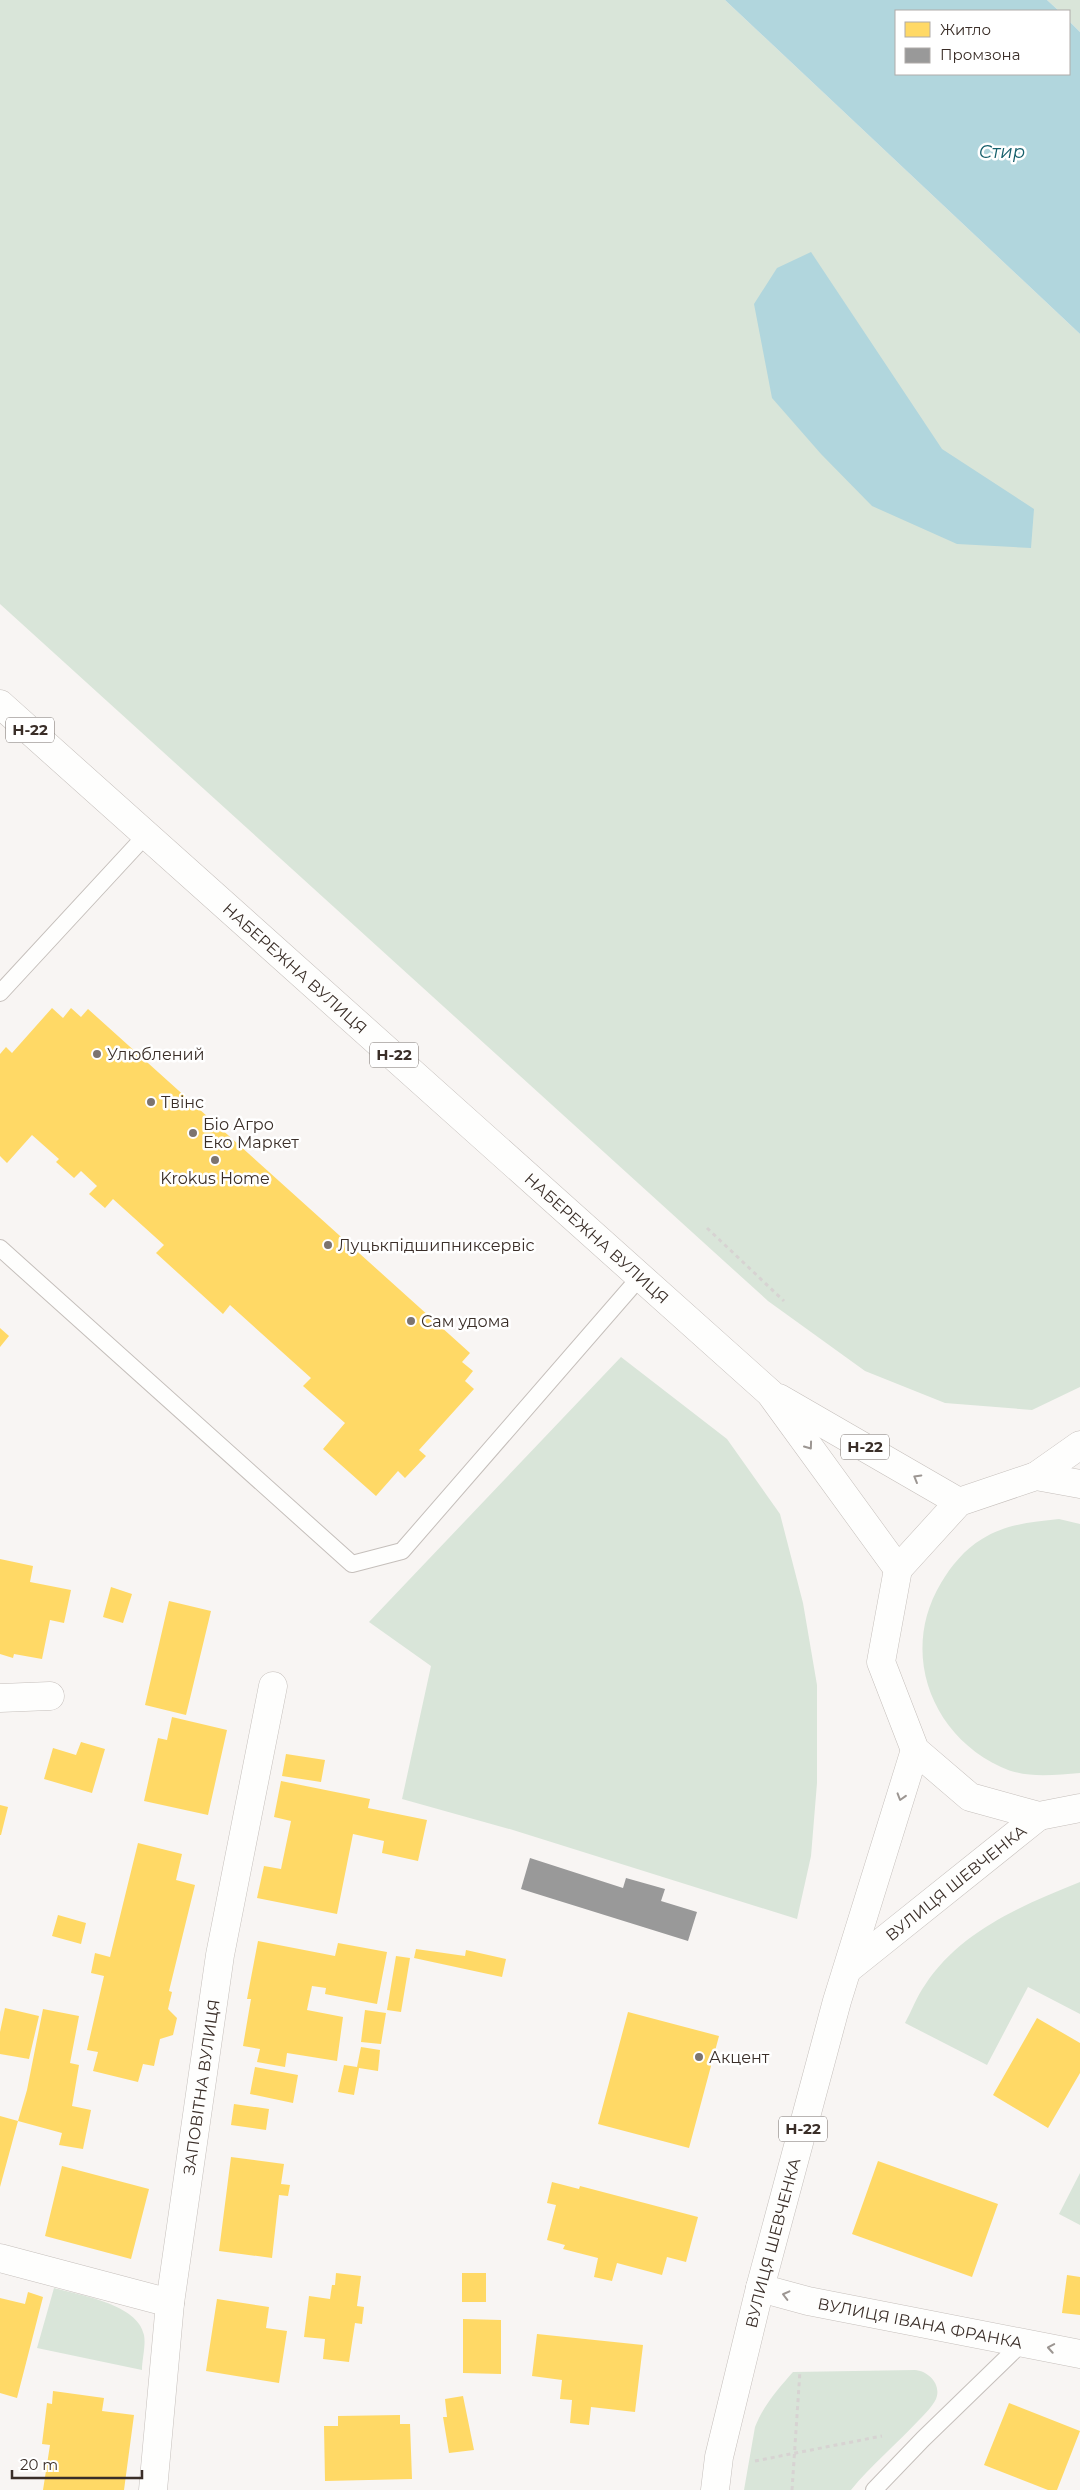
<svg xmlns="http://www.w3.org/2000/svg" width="1080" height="2490" font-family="Montserrat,sans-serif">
  <rect width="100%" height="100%" fill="#f8f5f3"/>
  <path fill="#d9e5d9" d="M0,0h725l355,334v1053l-48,23 -87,-7 -80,-32 -97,-70 -768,-697z
    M1047,0h33v32l-11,-11v-10h-10z
    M621,1357l106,82 53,75 23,89 14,82v98l-6,73 -14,63 -284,-89 -111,-31 29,-133 -62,-44z
    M1059,1519l21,5v249c-26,2 -54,6 -79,-6 -71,-33 -101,-116 -60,-184 10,-17 24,-34 41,-44 24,-15 50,-17 77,-20z
    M1080,1882v132l-52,-27 -41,78 -82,-42c7,-13 12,-27 20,-38 35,-54 98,-80 155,-103z
    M1080,2173v52l-21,-11z
    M54,2288c25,7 84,16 90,47 2,10 -2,25 -2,35l-105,-22z
    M915,2370c13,1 27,14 21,29 -4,8 -11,15 -17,21 -22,24 -48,45 -68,70h-107l11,-63c8,-21 23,-38 38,-55z"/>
  <path fill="#b1d6dd" d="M725,0h322l12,11h-163v63h173v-53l11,11v302z
    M811,252l131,197 92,60 -3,39 -74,-4 -85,-38 -51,-52 -49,-56 -18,-94 23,-36z"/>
  <path fill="#ffd966" d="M52,1008l11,10 8,-10 10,9 7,-8 382,344 -8,9 11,9 -8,10 9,8 -55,61 7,6 -21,22 -7,-7 -22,25 -53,-47 22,-26 -42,-37 8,-8 -81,-73 -7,9 -67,-61 8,-8 -51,-46 -8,9 -16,-14 8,-8 -16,-15 -7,7 -18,-16 3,-3 -27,-24 -25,28 -7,-7v-102l6,-7 6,6z
    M0,1328l9,8 -9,11z
    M0,1559l33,7 -3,16 41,8 -7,33 -14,-3 -8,39 -28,-5 -1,4 -13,-4z
    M111,1587l21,7 -9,29 -20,-6z
    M169,1601l42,10 -25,104 -41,-10z
    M172,1717l55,13 -19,85 -64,-14 14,-63 9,2z
    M81,1742l24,7 -13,44 -48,-14 9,-31 23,7z
    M286,1754l39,6 -4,22 -39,-6z
    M281,1781l89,18 -2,9 59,12 -9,41 -36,-8 2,-12 -31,-7 -16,80 -80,-16 7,-32 17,3 10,-48 -17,-4z
    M0,1805l8,2 -7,28h-1z
    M138,1843l44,11 -6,26 19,5 -26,106 3,1 -4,17 9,9 -4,17 -13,4 -6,27 -11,-2 -5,18 -45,-11 5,-19 -11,-2 17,-74 -13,-3 4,-20 15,4z
    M58,1915l28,8 -5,21 -29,-8z
    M258,1941l77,15 3,-13 49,9 -10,52 -52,-10 1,-6 -14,-2 -5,24 36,7 -6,44 -50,-8 -2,14 -28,-5 3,-13 -17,-3 8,-47h-4z
    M416,1949l49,7 1,-6 40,9 -4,18 -88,-19z
    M396,1956l14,2 -9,54 -14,-2z
    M5,2008l34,8 -10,43 -29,-5v-22z
    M43,2009l36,7 -9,47 9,2 -7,41 19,4 -8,39 -24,-4 3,-12 -44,-12 -18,66v-71l18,5 9,-31z
    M365,2010l21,3 -5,31 -20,-2z
    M628,2012l91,24 -30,112 -91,-24z
    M1037,2018l43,25v30l-32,55 -55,-33z
    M361,2047l19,3 -2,21 -19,-3 -5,27 -16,-3 6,-27 13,2z
    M255,2067l43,8 -5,28 -43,-9z
    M234,2104l35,5 -3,21 -35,-5z
    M231,2157l53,7 -3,20 9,1 -2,11 -9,-1 -7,63 -53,-7z
    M878,2161l120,43 -26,73 -120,-43z
    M62,2166l87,23 -18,70 -86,-23z
    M552,2182l27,7 1,-3 118,31 -12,45 -19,-5 -5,18 -45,-12 -5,18 -18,-4 4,-19 -35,-9 2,-4 -18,-5 9,-35 -9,-2z
    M336,2273l25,3 -4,30 7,1 -2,17 -7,-1 -6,39 -26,-3 2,-20 -21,-2 5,-41 21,3 2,-14h3z
    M462,2273h24v29h-24z
    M1067,2275l13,2v38l-18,-2z
    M28,2292l15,5 -26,101 -17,-5v-95l25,6z
    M217,2299l52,8 -3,21 21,3 -8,52 -73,-12z
    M463,2319l38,1v54l-38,-1z
    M537,2334l106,11 -8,67 -44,-5 -2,18 -19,-2 2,-23 -12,-1 2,-19 -30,-4z
    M53,2391l51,7 -2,13 32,4 -10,75h-81l7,-45 -8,-1 5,-41 5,1z
    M463,2396l11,54 -25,3 -6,-36h4l-2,-18z
    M1009,2403l71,28 -23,59h-9l-64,-25z
    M400,2415v9h10l2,55 -87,2 -1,-55h14v-10z"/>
  <path fill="#999" d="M530,1858l93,30 3,-10 39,11 -4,12 36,11 -9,29 -167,-52z"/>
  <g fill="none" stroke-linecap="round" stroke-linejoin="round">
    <defs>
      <path id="service" d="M0,993l147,-159
        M0,1248l352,316 50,-13 238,-274
        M874,2490l49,-51 99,-96"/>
      <g id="minor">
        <path d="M0,1698l50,-2"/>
        <path d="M0,2258l170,45"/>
        <path id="s1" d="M760,2288l48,13 272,53"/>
        <path id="s2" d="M153,2490l17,-187 50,-348 53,-269"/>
      </g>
      <path id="tertiary" d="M1036,1476l44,-31"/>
      <g id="primary">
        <path id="s3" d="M0,704l770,689 128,176"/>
        <path d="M779,1398l180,104"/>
        <path d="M1080,1484l-44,-8 -77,26 -61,67 -17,93 34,88 55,47 69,19 41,-8"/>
        <path id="s4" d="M848,1969l191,-153"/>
        <path id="s5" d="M715,2490l4,-33 41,-169 77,-287 78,-251"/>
      </g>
    </defs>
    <use href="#service" stroke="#c5bfbb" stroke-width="18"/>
    <use href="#minor" stroke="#c5bfbb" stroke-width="29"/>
    <use href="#tertiary" stroke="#c5bfbb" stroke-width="29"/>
    <use href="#primary" stroke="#c5bfbb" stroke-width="29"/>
    <path stroke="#d7d3d2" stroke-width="3" stroke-dasharray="4 4" stroke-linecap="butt" d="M707,1228l77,73
      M755,2461l127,-25
      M792,2490l8,-119"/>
    <use href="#service" stroke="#fefefd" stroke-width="16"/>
    <use href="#minor" stroke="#fefefd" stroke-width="28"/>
    <use href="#tertiary" stroke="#fefefd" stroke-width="28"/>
    <use href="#primary" stroke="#fefefd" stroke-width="28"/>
  </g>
  <defs><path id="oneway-chevron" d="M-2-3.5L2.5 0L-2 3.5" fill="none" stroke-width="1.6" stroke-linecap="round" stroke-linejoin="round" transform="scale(1.25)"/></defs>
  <g stroke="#9c9692">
    <use href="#oneway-chevron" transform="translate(809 1446) rotate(54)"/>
    <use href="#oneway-chevron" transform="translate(917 1478) rotate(-150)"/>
    <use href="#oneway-chevron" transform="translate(901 1797) rotate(107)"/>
    <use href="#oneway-chevron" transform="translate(786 2295) rotate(-166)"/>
    <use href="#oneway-chevron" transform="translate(1051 2348) rotate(-170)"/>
  </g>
  <g fill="#7c746f" stroke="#fff" stroke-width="2">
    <circle cx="97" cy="1054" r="5"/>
    <circle cx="151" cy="1102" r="5"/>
    <circle cx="193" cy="1133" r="5"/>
    <circle cx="215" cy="1160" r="5"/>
    <circle cx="328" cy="1245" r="5"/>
    <circle cx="411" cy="1321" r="5"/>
    <circle cx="699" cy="2057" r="5"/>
  </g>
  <g text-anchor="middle" stroke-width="5" stroke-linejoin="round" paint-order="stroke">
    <g fill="#fff" stroke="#756d68" stroke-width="1">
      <rect x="6" y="717.5" width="48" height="25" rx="4"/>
      <rect x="370" y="1042.5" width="48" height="25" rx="4"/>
      <rect x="841" y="1434.5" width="48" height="25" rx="4"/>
      <rect x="779" y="2116.5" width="48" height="25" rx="4"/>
    </g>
    <g font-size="15" font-weight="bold" fill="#3a2e28">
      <text x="30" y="735">Н-22</text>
      <text x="394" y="1060">Н-22</text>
      <text x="865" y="1452">Н-22</text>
      <text x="803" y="2134">Н-22</text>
    </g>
    <g font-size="16" fill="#3a2e28" stroke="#fff">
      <text dy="6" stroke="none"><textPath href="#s3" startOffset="396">НАБЕРЕЖНА ВУЛИЦЯ</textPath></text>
      <text dy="6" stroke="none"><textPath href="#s3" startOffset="801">НАБЕРЕЖНА ВУЛИЦЯ</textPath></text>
      <text dy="6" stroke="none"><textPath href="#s4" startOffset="138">ВУЛИЦЯ ШЕВЧЕНКА</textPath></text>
      <text dy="6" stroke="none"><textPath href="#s2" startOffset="406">ЗАПОВІТНА ВУЛИЦЯ</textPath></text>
      <text dy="6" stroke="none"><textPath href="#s5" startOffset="254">ВУЛИЦЯ ШЕВЧЕНКА</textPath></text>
      <text dy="6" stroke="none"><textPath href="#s1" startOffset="164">ВУЛИЦЯ ІВАНА ФРАНКА</textPath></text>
    </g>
    <g font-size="16" fill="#3a2e28" stroke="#fff" text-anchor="start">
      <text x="107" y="1060">Улюблений</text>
      <text x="161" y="1108">Твінс</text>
      <text x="203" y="1130">Біо Агро<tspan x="203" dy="18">Еко Маркет</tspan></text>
      <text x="215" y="1184" text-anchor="middle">Krokus Home</text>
      <text x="338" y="1251">Луцькпідшипниксервіс</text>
      <text x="421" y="1327">Сам удома</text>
      <text x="709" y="2063">Акцент</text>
    </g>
    <g font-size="18" font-style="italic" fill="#155f6b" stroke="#fff">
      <text x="1002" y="158">Стир</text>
    </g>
  </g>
  <rect x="895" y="10" width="175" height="65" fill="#ffffff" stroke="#b0aba9"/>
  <rect x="905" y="22" width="25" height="15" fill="#ffd966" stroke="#b0aba9"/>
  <text x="940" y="35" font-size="15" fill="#3a2e28">Житло</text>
  <rect x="905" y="48" width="25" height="15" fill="#999999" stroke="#b0aba9"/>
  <text x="940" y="60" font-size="15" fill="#3a2e28">Промзона</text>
  <path d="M12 2470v8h130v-8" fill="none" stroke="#3a2e28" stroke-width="2.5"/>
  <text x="20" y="2470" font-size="15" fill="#3a2e28" stroke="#ffffff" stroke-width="4" paint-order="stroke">20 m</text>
</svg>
